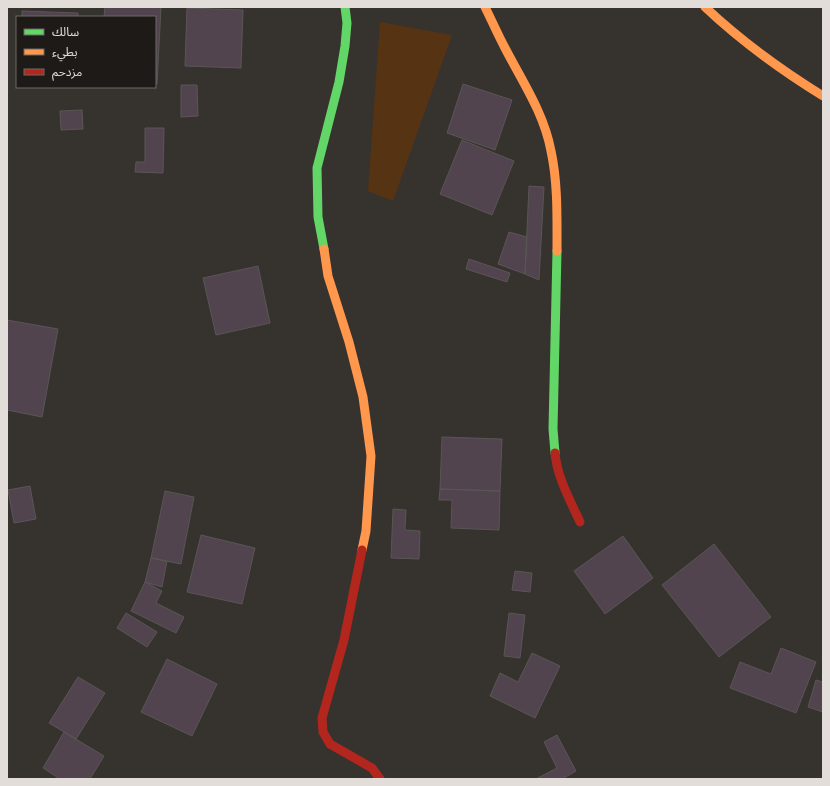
<svg xmlns="http://www.w3.org/2000/svg" width="830" height="786" font-family="Roboto,'Noto Sans Arabic',sans-serif">
  <rect width="100%" height="100%" fill="#36322e"/>
  <path fill="#563413" d="M380,22l72,13 -59,166 -25,-10z"/>
  <path fill="#51444f" stroke="#5a5656" d="M105,7h56l-4,77h-2v-67h-51z
    M187,8l56,2 -2,58 -56,-2z
    M22,11l56,2v4h-56z
    M463,84l49,16 -17,50 -48,-17z
    M181,85h16l1,31 -17,1z
    M82,110l1,19 -22,1 -1,-19z
    M145,128h19l-1,45 -28,-1 1,-10h9z
    M462,140l52,21 -22,54 -52,-21z
    M529,186l15,1 -5,93 -14,-6z
    M509,232l18,5 -2,37 -27,-10z
    M469,259l41,14 -3,9 -41,-13z
    M258,266l12,57 -54,12 -13,-57z
    M7,320l51,9 -16,88 -35,-7z
    M442,437l60,2 -2,52 -60,-2z
    M30,486l6,33 -22,4 -6,-33z
    M440,489l60,2 -1,39 -48,-2 1,-28h-13z
    M165,491l29,6 -13,67 -30,-6z
    M393,509l13,1 -1,20 15,1 -1,28 -28,-1z
    M201,535l54,13 -13,56 -55,-12z
    M623,536l30,42 -48,36 -31,-43z
    M714,544l57,73 -52,40 -57,-72z
    M151,558l16,3 -5,26 -17,-5z
    M515,571l17,2 -2,19 -18,-2z
    M145,582l17,9 -6,12 28,14 -8,16 -45,-22z
    M126,613l31,19 -10,15 -30,-19z
    M509,613l16,2 -5,43 -16,-2z
    M781,648l35,14 -20,51 -66,-25 10,-26 31,12z
    M532,653l28,13 -25,52 -45,-22 10,-23 18,9z
    M167,659l50,25 -25,52 -51,-24z
    M78,677l27,16 -29,46 -27,-16z
    M816,680l7,2v30l-15,-5z
    M64,732l40,24 -14,23h-30l-17,-11z
    M557,735l19,36 -14,8h-26l21,-11 -13,-26z"/>
  <g fill="none" stroke-linecap="round" stroke-linejoin="round">
    <path stroke="#63d668" stroke-width="9" d="M324,249l-6,-32 -1,-49 22,-86 6,-36 2,-23 -2,-16
      M555,453l-2,-24 4,-178"/>
    <path stroke="#ff974d" stroke-width="9" d="M485,7c7,14 13,28 20,41 17,33 39,65 46,103 7,32 6,67 6,100
      M705,7c36,34 76,63 118,89
      M324,249l4,27 21,66 14,55 8,59 -5,75 -4,19"/>
    <path stroke="#b3261e" stroke-width="9" d="M555,453c2,24 15,47 25,69
      M362,550l-18,90 -22,78 1,14 7,12 42,24 8,11"/>
  </g>
  <rect width="830" height="786" fill="none" stroke="#e2ddd8" stroke-width="16"/>
  <rect x="16" y="16" width="140" height="72" fill="#1e1a17" stroke="#6c6864"/>
  <rect x="24" y="29" width="20" height="6" fill="#63d668" stroke="#6c6864"/>
  <text x="52" y="36" font-size="12" fill="#e2ddd8">سالك</text>
  <rect x="24" y="49" width="20" height="6" fill="#ff974d" stroke="#6c6864"/>
  <text x="52" y="56" font-size="12" fill="#e2ddd8">بطيء</text>
  <rect x="24" y="69" width="20" height="6" fill="#b3261e" stroke="#6c6864"/>
  <text x="52" y="76" font-size="12" fill="#e2ddd8">مزدحم</text>
</svg>
